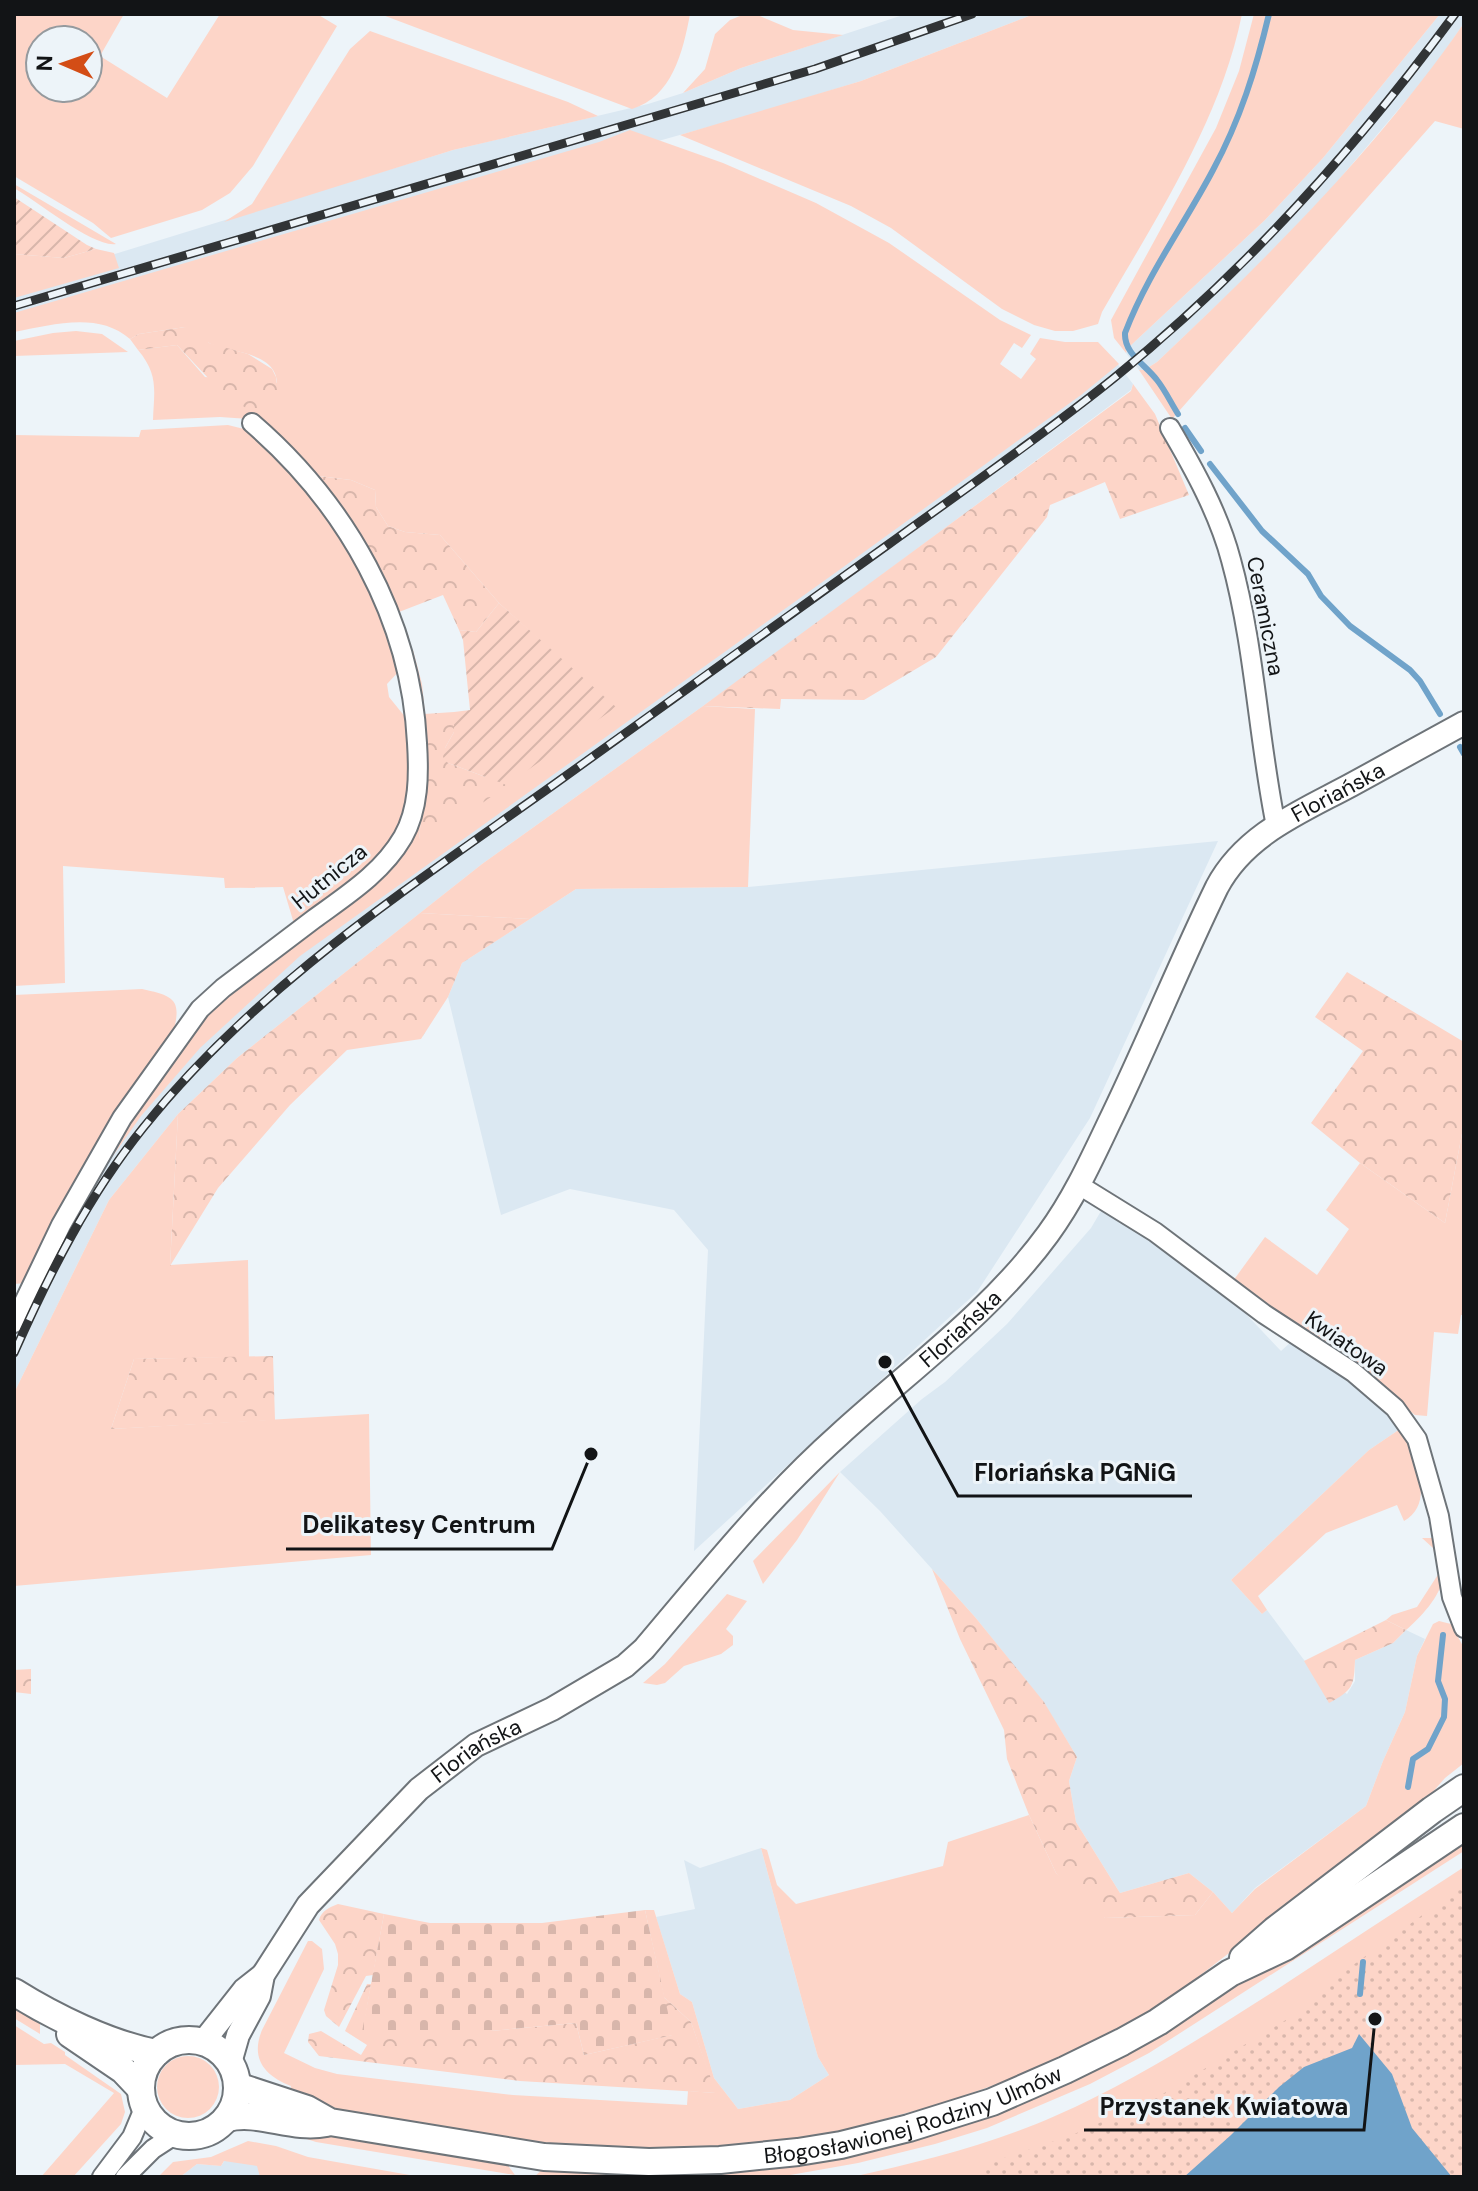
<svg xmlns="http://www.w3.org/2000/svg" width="1478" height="2191" font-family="'DM Sans',sans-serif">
  <defs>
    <pattern id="forest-crowns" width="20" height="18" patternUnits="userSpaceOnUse" patternTransform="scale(2)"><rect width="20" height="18" fill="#fdd5c8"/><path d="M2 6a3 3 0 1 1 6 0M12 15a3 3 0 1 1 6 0" fill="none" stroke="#d8b6ab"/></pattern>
    <pattern id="cemetery-stones" width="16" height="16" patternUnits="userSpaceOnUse" patternTransform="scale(2)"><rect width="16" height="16" fill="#fdd5c8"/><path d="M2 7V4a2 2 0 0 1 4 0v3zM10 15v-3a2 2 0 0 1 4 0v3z" fill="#d8b6ab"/></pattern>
    <pattern id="park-dots" width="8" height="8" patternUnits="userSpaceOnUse" patternTransform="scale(2)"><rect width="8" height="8" fill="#fdd5c8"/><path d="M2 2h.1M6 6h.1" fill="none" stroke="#d8b6ab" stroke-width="1.8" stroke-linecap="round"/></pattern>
    <pattern id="garden-furrows" width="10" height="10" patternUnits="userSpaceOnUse" patternTransform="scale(2)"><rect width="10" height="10" fill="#fdd5c8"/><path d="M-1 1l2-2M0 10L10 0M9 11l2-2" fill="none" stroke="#d8b6ab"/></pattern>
  </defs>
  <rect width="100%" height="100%" fill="#edf4f9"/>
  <path fill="#dbe8f2" d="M906,14h128l-173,67 -110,34 -737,207v-37l439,-135 195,-46 35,-11 58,-25z
    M1440,14h24v9l-32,47 -101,119 -74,78 -100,95 -13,8h-5l-13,-17 2,-5 137,-128 58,-62z
    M1113,358l20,26 -2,6 -372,276 -277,198 -245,194 -59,56 -69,86 -95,193v-64l91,-175 141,-165z
    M1218,841l-128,277 -113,174 -283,259 14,-301 -34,-40 -104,-21 -69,26 -53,-218 14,-34 114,-74 172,-2z
    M1101,1211l9,1 116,81 55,58 11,-10 74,52 34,36 -31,21 -138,130 31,34 5,-4 40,54 40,30 8,-13v-21l38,-17 13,-13 19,9 -8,17 -12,56 -22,49 -17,45 -111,82 -23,25 -19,-21 -24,-19 -69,20 -44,-71 -7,-41 8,-24 -33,-54 -69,-86 -95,-106 -40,-39 82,-73 23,-17 62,-58 84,-96z
    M761,1848l45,167 12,42 11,18 -39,25 -52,9 -24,-31 -22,-76 -12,-8 -24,-77 39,-8 -11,-49 16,8z
    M225,2160l39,5 41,12h-125l17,-13 24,2z"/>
  <path fill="#fdd5c8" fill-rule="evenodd" d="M14,14h110l-24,42 67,42 53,-84h97l20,12 -84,140 -23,27 -28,17 -91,28 -18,-15 -79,-47zM40,40h48v48h-48z
    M380,14h310c-7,38 -18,83 -58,95z
    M745,14h10l38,16 50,5 -102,33 -58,25 22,-24 10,-35 15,-14z
    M1034,14h208c-22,108 -86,204 -140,298l-4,12 -25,7h-18l-21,-6 -32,-16 -111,-81 -40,-22 -171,-71 181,-54z
    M1254,14h186l-117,144 -58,62 -137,128 -2,5 -12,-15 -3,-18 105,-192 23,-57z
    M1464,23v106l-29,-8 -263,298 -33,-49h5l13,-8c111,-105 220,-213 307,-339z
    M370,31l198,71 30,14 -145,34 -229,72 28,-18 98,-155z
    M630,130l93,33 93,40 73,40 111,77 31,15 -9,13 -8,-5 -14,21 21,15 15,-20 -6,-5 10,-16 25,4h33l21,22 -38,31 -239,173 -542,388 -100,92 -59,68 -52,74 16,-36 104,-142 204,-181 -3,-173 3,-8 9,34 6,59 -9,97 166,-159 -86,-78 -59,-68 -35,-3 -17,-6 -12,-19 -1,-17 -24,-10 -32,-4 50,73 21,40 19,48h-5l-27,-64 -128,-154 -29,-2 -67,3c1,-29 6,-45 -15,-70l39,-5 28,32 72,6c-1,-31 -45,-30 -66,-39 -9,-4 -18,-11 -26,-17l-46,7 -9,5c-32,-28 -78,-14 -116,-7v-19l585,-171z
    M14,184l102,60c-22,4 -79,-43 -102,-56z
    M96,249l18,4 5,15 -105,30v-44l50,4z
    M76,331l26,3 26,18 -114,4v-15l39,-8z
    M228,425l24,6 35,32 80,110 34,96 -14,15 2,13 17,21 6,19 -5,79 -19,35 -93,76 -12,-40 -58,1 -1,-10 -161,-12 2,117 -51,3v-551l125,2 2,-7z
    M703,706l52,3 -7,178 -172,2 -46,30 -110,-6 62,-49z
    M142,989c33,7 40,11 31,44l-147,250 -12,1v-289z
    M178,1114l-8,151 78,-5 1,97 -115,2 -23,70 258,-15 2,141 -357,31v-193l95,-193z
    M1464,1123v192h-3l-3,19 -24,-2 -7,84 -12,-1 -57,-46 -125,-88 32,-44 52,38 32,-46 -23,-19 34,-47 85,60z
    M1400,1429c14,25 37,74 4,92l-7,-16 -71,28 -68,63 9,14 -5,4 -31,-34 138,-130z
    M840,1472l-43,68 -34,44 -10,-23z
    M1422,1538h14c3,12 8,27 7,39 -2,19 -23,41 -37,53l-20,-10 6,-5 25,-8 22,-34 -6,-25z
    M727,1594l20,7 -21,28 7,7v9l-12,9 -37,12 -19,17 -8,2 -14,-2 22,-19z
    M1439,1621l12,3 13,24v115l-19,15 -22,25 -243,188 -24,16 -42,23 -91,45 -83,29 -78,21v3l-58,11 -72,8 -57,3 -95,-3 -73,-8 -163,-27 -54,-16 1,-10c-26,-10 -41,-27 -29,-56l46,-89h4l10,8 2,20 -40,84 31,15 22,6 176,21 174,10 1,-14 27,2 -24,-71 -27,-25 -19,-87h9l26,84 12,8 22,76 24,31 52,-9 39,-25 -11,-18 -12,-42 -45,-167 6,2 10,35 19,19 147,-38 5,-24 81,-27 27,58 49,45 90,-3 18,-23 19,21 23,-24 111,-83 17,-45 22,-49 12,-56 16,-32z
    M1464,1838v13l-315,202 -59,31 -103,44 -52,16 -77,19 -79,14h-245l10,-9 62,5 81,1 132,-13 377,-149z
    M1464,1867v38l-17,41 -429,231h-166c68,-15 138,-32 203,-61 78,-34 149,-80 221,-126 62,-41 125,-82 188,-123z
    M14,2007l26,16v11l-26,-16z
    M14,2025l30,19 7,-1 14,9v3l56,39 4,18 -4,12 -48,53h-32l73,-84 -49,-29 -51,1z
    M157 2087a31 31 0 1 1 62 0a31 31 0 1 1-62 0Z
    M285,2132l73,7 149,25 8,11 -199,-33z
    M248,2141l28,5 32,11 113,20h-161l-3,-11 -33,-5 -3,5 -24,-2 -17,13h-22l15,-15 38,-5z"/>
  <path fill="url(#forest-crowns)" d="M185,327l8,1 16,15 39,11 24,15 4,8 2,16 -19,22 -33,-18 -49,-52 -39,5 -8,-11 9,-5z
    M1133,384l22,30 34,81 -69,24 -15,-37 -55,23 -3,12 -111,140 -72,43 -83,-1 -1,10 -77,-3 428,-315z
    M318,476l33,4 24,10 1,17 12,19 17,6 35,3 59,68 -23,29 -17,-2 -16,-35 -44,17c-20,-50 -48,-94 -81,-136z
    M454,712v20l-9,16 3,15 59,22 -79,58 -9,-3 9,-97 -4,-29z
    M420,913l110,6 -68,44 -14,34 -27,42 -74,11 -57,55 -72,83 -48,78 8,-152 59,-56z
    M1347,972l117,70v81l-19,100 -85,-60 -49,-40 52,-72 -48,-34z
    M273,1356l2,64 -164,9 23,-70z
    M932,1569l43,48 69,85 33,55 -8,24 7,41 44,71 69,-20 24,19 -18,23 -90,3 -20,-10 -29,-35 -27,-58 -22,-56 -3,-29 -44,-91z
    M1386,1620l20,10 -13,13 -38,17c-1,26 -2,30 -26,43l-25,-42z
    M31,1669v25l-17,-2v-22z
    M338,1904l46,10 -11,61 -7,1 -27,51 -13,-11 -2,-6 14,-45v-11l-3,-10 -16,-24c2,-9 11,-13 19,-16z
    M367,1984h4l-8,47h127l86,-8 8,32 88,-20 -8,-38 27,25 25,71 -196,-12 -201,-25 -11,-14 1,-8 12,-3 40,24 6,-10 -22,-14z"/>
  <path fill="url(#cemetery-stones)" d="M645,1910l28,125 -89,20 -8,-32 -86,8 -128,1 22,-118 46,9h112z"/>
  <path fill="url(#park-dots)" d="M1464,1885v292h-495l26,-16 77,-26 84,-37 153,-92 40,-38z"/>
  <path fill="url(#garden-furrows)" d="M14,197l73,48 9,4 -32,9 -50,-4z
    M499,603l117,104 -109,78 -59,-22 -5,-6 2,-9 9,-16v-20l16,-2 -7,-70 -4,-10 17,2z"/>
  <path fill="#70a3ca" d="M1359,2034l33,40 20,54 40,49h-268l47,-42 48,-48 25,-20 48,-19z"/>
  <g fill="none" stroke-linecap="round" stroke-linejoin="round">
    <path stroke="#70a3ca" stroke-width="6" d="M1178,414c-7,-11 -13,-24 -21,-34 -12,-16 -33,-26 -32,-47 22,-58 59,-108 88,-163 27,-50 43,-101 56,-156
      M1185,428l16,23
      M1210,464l52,67 46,43 13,22 29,30 60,44 10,11 20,33
      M1460,747l4,7
      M1408,1787l5,-28 15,-10 16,-32 1,-18 -7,-18 5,-46
      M1360,1994l3,-32"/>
    <defs>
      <path id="minor" d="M1170,428c24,41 49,86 61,132 24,87 27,178 45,266
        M1079,1185l76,47 109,82 89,58 42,36 22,31 22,77 13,81 12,31
        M14,1323l47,-98 61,-107 78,-109 23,-21c30,-23 61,-46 91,-69 33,-24 68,-46 89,-82 16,-28 16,-63 14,-94 -6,-125 -71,-239 -165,-320
        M102,2177l30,-40 13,-31
        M125,2177l28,-28 23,-15"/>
      <g id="tertiary">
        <path d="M203,2042l41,-52 19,-15"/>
        <path id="s1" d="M230,2063l8,-28 21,-39 4,-21 45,-70 111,-116 57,-44 76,-36 73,-43 19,-17c62,-73 123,-150 195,-214 71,-65 152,-123 209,-201 25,-34 43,-73 61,-111 38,-78 70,-158 108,-236 28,-53 84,-75 134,-102 38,-21 75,-41 113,-62"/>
      </g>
      <g id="secondary">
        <path d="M1243,1958l32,-28 157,-120 32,-22"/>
        <path d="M14,1992c40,25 95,52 142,61"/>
        <path d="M70,2034l53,36 18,19"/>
        <circle cx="189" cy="2088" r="48"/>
        <path id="s2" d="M237,2086l70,23 23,13 214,35 105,5 71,-2 78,-8 43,-7 68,-17 83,-26 73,-32 57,-28 36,-20 72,-49 55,-26 179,-120"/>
        <path d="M227,2118c33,-8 65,12 99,5"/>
      </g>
    </defs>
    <use href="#minor" stroke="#6e7479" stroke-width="22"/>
    <use href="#tertiary" stroke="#6e7479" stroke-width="26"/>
    <use href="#secondary" stroke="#6e7479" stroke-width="30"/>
    <use href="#minor" stroke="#fff" stroke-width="18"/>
    <use href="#tertiary" stroke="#fff" stroke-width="22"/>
    <use href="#secondary" stroke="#fff" stroke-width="26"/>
    <defs>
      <path id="rail" d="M14,306l801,-237 157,-55
        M14,1353c35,-79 75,-158 129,-225 113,-142 267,-241 413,-345 111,-80 222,-160 333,-239 76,-55 153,-108 225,-166 130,-105 242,-230 341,-364"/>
    </defs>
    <use href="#rail" stroke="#313436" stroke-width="9"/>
    <use href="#rail" stroke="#edf4f9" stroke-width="6" stroke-dasharray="18" stroke-linecap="butt"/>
  </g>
  <g text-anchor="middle" stroke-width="6" stroke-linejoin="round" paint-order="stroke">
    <g font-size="22" fill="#121416" stroke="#edf4f9">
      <text transform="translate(1266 616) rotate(79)" y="8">Ceramiczna</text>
      <text dy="8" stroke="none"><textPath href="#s1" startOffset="1728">Floriańska</textPath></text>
      <text transform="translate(329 876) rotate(-39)" y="8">Hutnicza</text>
      <text dy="8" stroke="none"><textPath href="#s1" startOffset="1056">Floriańska</textPath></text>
      <text transform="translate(1347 1343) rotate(35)" y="8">Kwiatowa</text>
      <text dy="8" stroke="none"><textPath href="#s1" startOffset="408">Floriańska</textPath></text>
      <text dy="8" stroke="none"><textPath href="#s2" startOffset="692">Błogosławionej Rodziny Ulmów</textPath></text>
    </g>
  </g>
  <path fill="none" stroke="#121416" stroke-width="3" d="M885 1362L958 1496H1192M591 1454L552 1549H286M1375 2019L1364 2130H1084"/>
  <g fill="#121416" stroke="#edf4f9" stroke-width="3">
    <circle cx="885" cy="1362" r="8"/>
    <circle cx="591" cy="1454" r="8"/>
    <circle cx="1375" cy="2019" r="8"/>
  </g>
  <g font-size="24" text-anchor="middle" font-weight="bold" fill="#121416" stroke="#edf4f9" stroke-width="6" stroke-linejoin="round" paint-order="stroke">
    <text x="1075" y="1481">Floriańska PGNiG</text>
    <text x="419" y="1533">Delikatesy Centrum</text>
    <text x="1224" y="2115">Przystanek Kwiatowa</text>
  </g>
  <rect width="1478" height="2191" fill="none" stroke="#121416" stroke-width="32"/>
  <g transform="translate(64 64) rotate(272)"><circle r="38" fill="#edf4f9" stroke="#959a9e" stroke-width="2"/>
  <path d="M0-6L14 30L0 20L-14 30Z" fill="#d34d16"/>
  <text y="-12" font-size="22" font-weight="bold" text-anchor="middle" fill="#121416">N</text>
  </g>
</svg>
